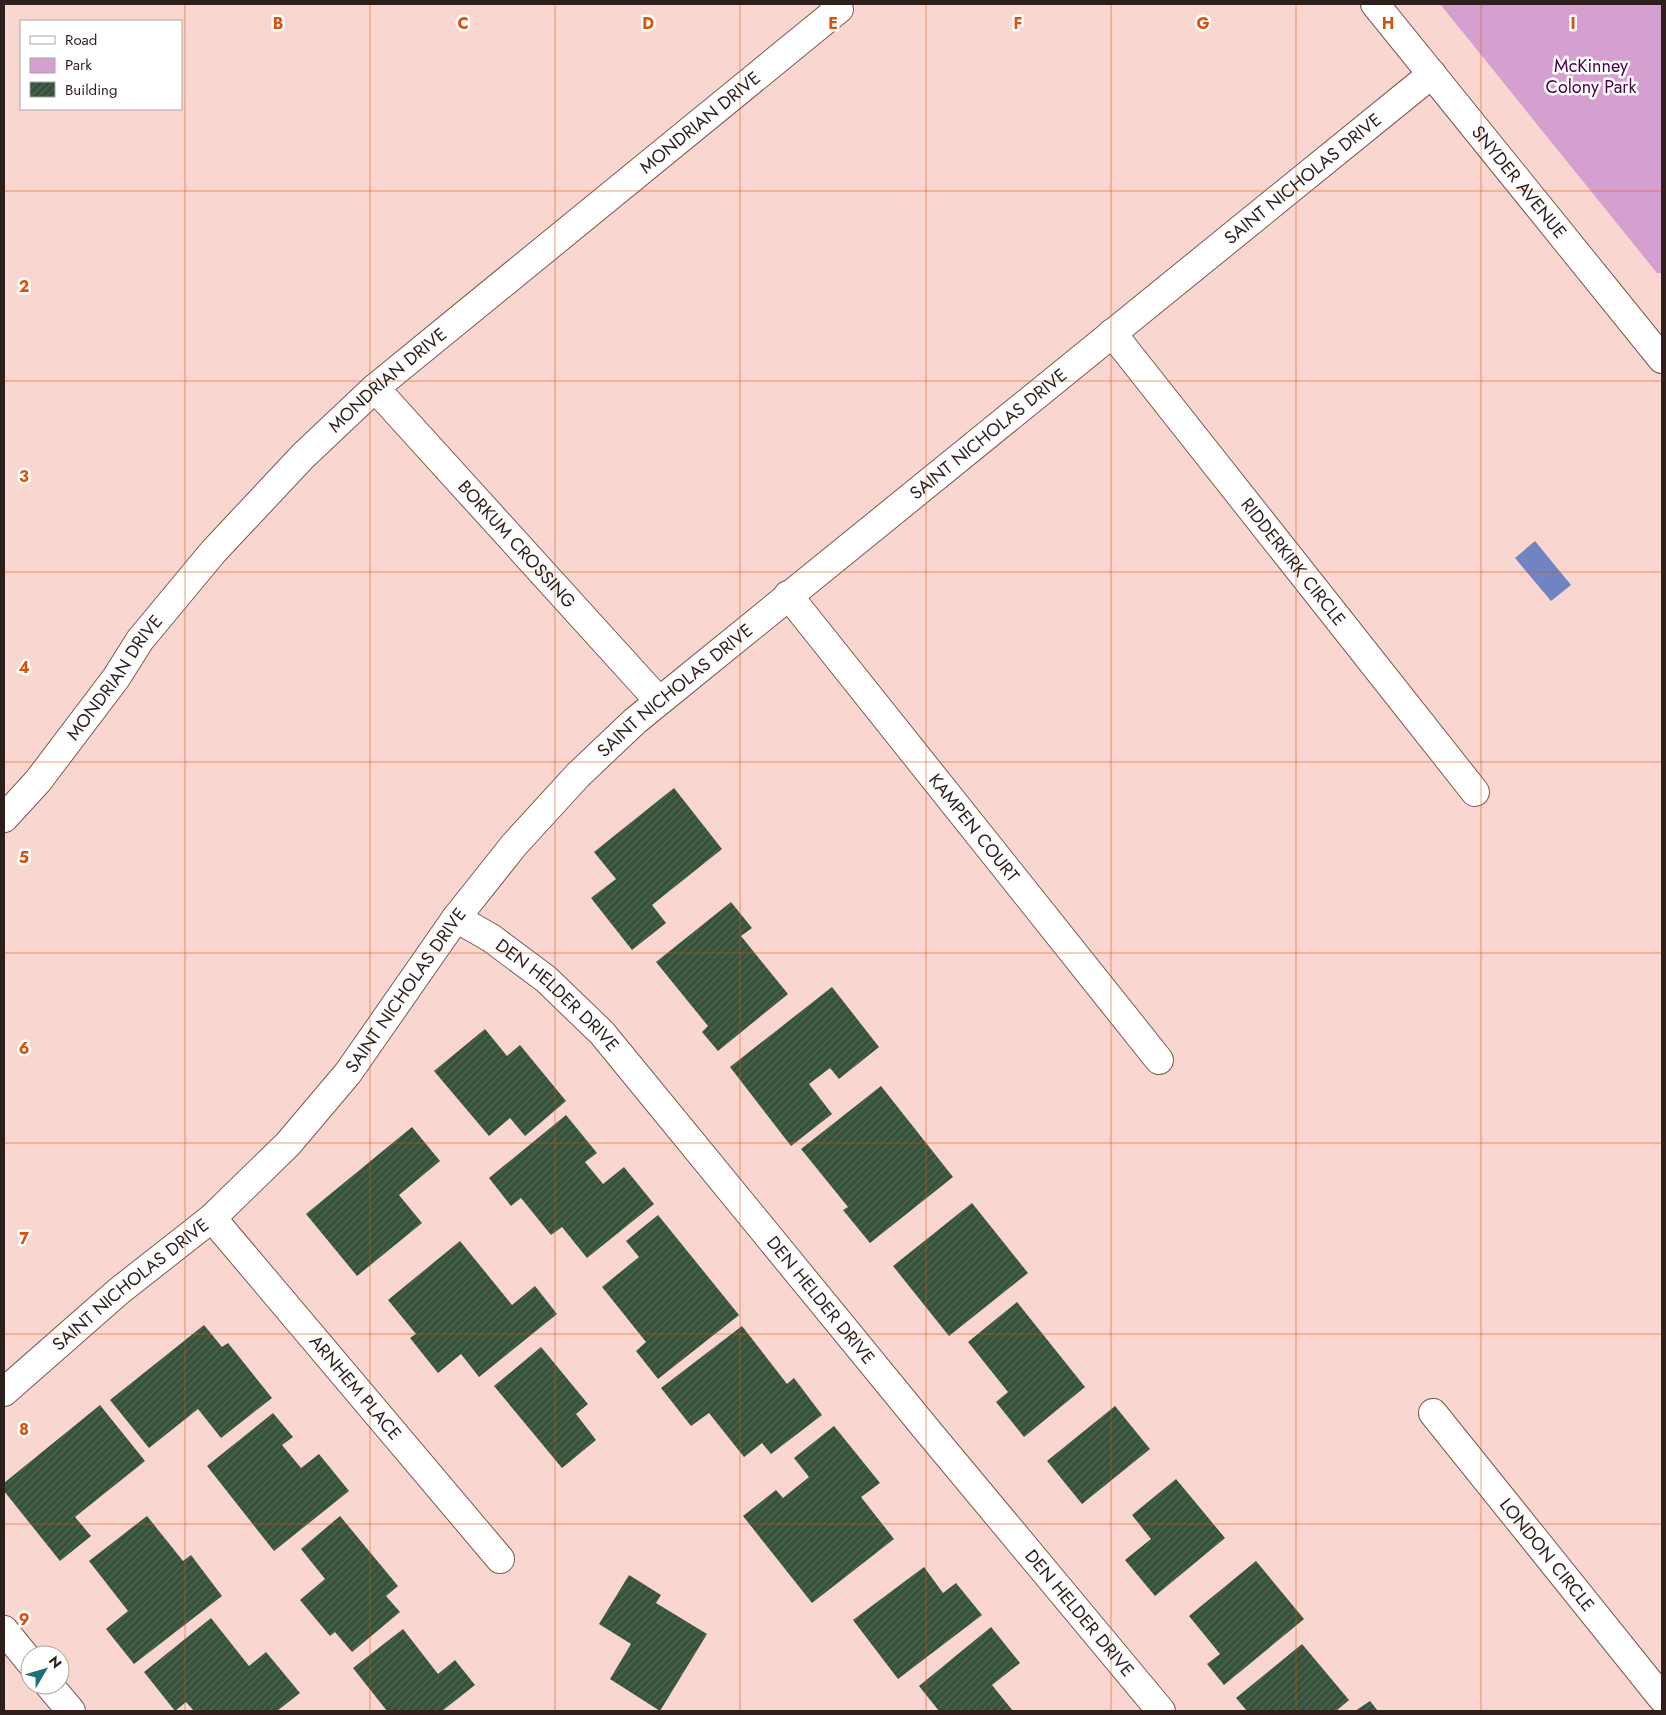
<svg xmlns="http://www.w3.org/2000/svg" width="1666" height="1715" font-family="Jost,sans-serif">
  <defs>
    <pattern id="building-hatch" width="6" height="6" patternUnits="userSpaceOnUse" patternTransform="scale(1.25)"><rect width="6" height="6" fill="#36523b"/><path d="M-1 1l2-2M0 6l6-6M5 7l2-2" fill="none" stroke="#526755"/></pattern>
  </defs>
  <rect width="100%" height="100%" fill="#fad6d0"/>
  <path fill="#d5a0d0" d="M1440,4h222v269h-5z"/>
  <path fill="#7084c2" d="M1535,541l36,44 -20,16 -36,-43z"/>
  <path fill="url(#building-hatch)" d="M674,788l48,61 -70,56 14,18 -34,27 -41,-52 25,-19 -22,-27z
    M731,902l21,26 -11,8 47,58 -70,57 -16,-19 6,-6 -52,-64z
    M832,987l47,60 -40,32 -9,-11 -21,16 23,30 -41,32 -61,-79z
    M485,1029l22,27 13,-11 46,56 -41,35 -15,-18 -21,18 -55,-65z
    M881,1086l72,91 -83,66 -27,-33 5,-3 -47,-58z
    M566,1115l31,38 -12,9 18,22 21,-17 30,37 -67,54 -25,-31 -11,8 -30,-37 -10,8 -22,-28z
    M412,1127l28,34 -41,34 23,28 -65,53 -51,-62z
    M972,1203l56,70 -79,63 -56,-70z
    M658,1215l81,100 -81,64 -22,-28 10,-9 -44,-55 37,-30 -13,-16z
    M460,1241l52,64 23,-19 22,28 -78,63 -18,-23 -23,19 -28,-35 6,-4 -28,-34z
    M1017,1302l68,85 -61,50 -28,-35 12,-10 -40,-50z
    M204,1325l18,22 6,-4 44,55 -51,40 -23,-29 -49,39 -39,-48z
    M742,1326l45,58 7,-6 28,37 -51,39 -9,-11 -18,14 -35,-44 -18,13 -30,-38z
    M541,1347l47,57 -12,10 20,26 -34,28 -68,-82z
    M100,1405l45,56 -70,56 16,19 -31,25 -56,-70v-8z
    M1115,1406l35,43 -68,55 -35,-43z
    M273,1413l20,24 -11,8 19,23 18,-14 30,37 -75,60 -67,-85z
    M834,1426l46,57 -19,14 33,42 -82,64 -69,-87 33,-26 7,8 26,-21 -15,-19z
    M1176,1479l49,59 -70,58 -30,-36 26,-21 -19,-24z
    M147,1516l36,45 8,-6 31,41 -88,68 -28,-35 22,-18 -39,-50z
    M340,1516l58,70 -12,10 14,16 -48,40 -17,-20 -5,4 -30,-36 25,-21 -24,-30z
    M1256,1561l48,58 -80,66 -17,-21 13,-10 -31,-38z
    M924,1567l19,26 13,-10 26,32 -84,64 -45,-59z
    M629,1575l32,20 -5,8 51,31 -47,77 -50,-32 21,-35 -32,-20z
    M211,1618l38,48 17,-14 34,41 -23,18h-83l-8,-9 -11,9 -31,-39z
    M991,1627l29,36 -28,22 21,26h-74l-20,-25z
    M403,1629l35,45 17,-14 20,25 -33,26h-55l-34,-43z
    M1302,1644l47,56 -13,11h-89l-11,-13z
    M1370,1701l8,10h-23z"/>
  <g fill="none" stroke-linecap="round" stroke-linejoin="round">
    <defs>
      <g id="street">
        <path id="s1" d="M1375,4l287,355"/>
        <path id="s2" d="M1112,333l363,459"/>
        <path id="s3" d="M375,388l284,313"/>
        <path id="s4" d="M788,595l371,465"/>
        <path id="s5" d="M4,818l34,-37 78,-103 24,-38 73,-88 90,-96 72,-68 464,-379 -5,-5"/>
        <path id="s6" d="M456,918l35,20 55,41 56,54 325,397 234,281"/>
        <path id="s7" d="M212,1218l288,341"/>
        <path id="s8" d="M4,1392l115,-101 93,-73 76,-74 60,-71 108,-155 58,-73 64,-70 57,-54 797,-647"/>
        <path id="s9" d="M1433,1413l229,285"/>
        <path d="M4,1630l26,32"/>
        <path d="M49,1685l22,26"/>
      </g>
    </defs>
    <use href="#street" stroke="#7e5852" stroke-width="30"/>
    <use href="#street" stroke="#fff" stroke-width="28"/>
  </g>
  <path fill="none" stroke="#d6530e" stroke-width="1" stroke-opacity="0.55" d="M185,4v1707M370,4v1707M555,4v1707M740,4v1707M926,4v1707M1111,4v1707M1296,4v1707M1481,4v1707M4,191h1658M4,381h1658M4,572h1658M4,762h1658M4,953h1658M4,1143h1658M4,1334h1658M4,1524h1658"/>
  <g text-anchor="middle" stroke-width="5" stroke-linejoin="round" paint-order="stroke">
    <g font-size="18" fill="#480247" stroke="#fff">
      <text x="1591" y="72">McKinney<tspan x="1591" dy="21">Colony Park</tspan></text>
    </g>
    <g font-size="18" fill="#2f1f1c" stroke="#fff">
      <text dy="6" stroke="none"><textPath href="#s5" startOffset="989">MONDRIAN DRIVE</textPath></text>
      <text dy="6" stroke="none"><textPath href="#s8" startOffset="1786">SAINT NICHOLAS DRIVE</textPath></text>
      <text dy="6" stroke="none"><textPath href="#s1" startOffset="229">SNYDER AVENUE</textPath></text>
      <text dy="6" stroke="none"><textPath href="#s5" startOffset="584">MONDRIAN DRIVE</textPath></text>
      <text dy="6" stroke="none"><textPath href="#s8" startOffset="1381">SAINT NICHOLAS DRIVE</textPath></text>
      <text dy="6" stroke="none"><textPath href="#s3" startOffset="211">BORKUM CROSSING</textPath></text>
      <text dy="6" stroke="none"><textPath href="#s2" startOffset="292">RIDDERKIRK CIRCLE</textPath></text>
      <text dy="6" stroke="none"><textPath href="#s5" startOffset="179">MONDRIAN DRIVE</textPath></text>
      <text dy="6" stroke="none"><textPath href="#s8" startOffset="976">SAINT NICHOLAS DRIVE</textPath></text>
      <text dy="6" stroke="none"><textPath href="#s4" startOffset="298">KAMPEN COURT</textPath></text>
      <text dy="6" stroke="none"><textPath href="#s8" startOffset="571">SAINT NICHOLAS DRIVE</textPath></text>
      <text dy="6" stroke="none"><textPath href="#s6" startOffset="128">DEN HELDER DRIVE</textPath></text>
      <text dy="6" stroke="none"><textPath href="#s8" startOffset="166">SAINT NICHOLAS DRIVE</textPath></text>
      <text dy="6" stroke="none"><textPath href="#s6" startOffset="532">DEN HELDER DRIVE</textPath></text>
      <text dy="6" stroke="none"><textPath href="#s7" startOffset="222">ARNHEM PLACE</textPath></text>
      <text dy="6" stroke="none"><textPath href="#s9" startOffset="182">LONDON CIRCLE</textPath></text>
      <text dy="6" stroke="none"><textPath href="#s6" startOffset="938">DEN HELDER DRIVE</textPath></text>
    </g>
  </g>
  <g font-size="16" text-anchor="middle" font-weight="bold" fill="#d6530e" stroke="#fff" stroke-width="5" stroke-linejoin="round" paint-order="stroke">
    <text x="278" y="29">B</text>
    <text x="463" y="29">C</text>
    <text x="648" y="29">D</text>
    <text x="833" y="29">E</text>
    <text x="1018" y="29">F</text>
    <text x="1203" y="29">G</text>
    <text x="1388" y="29">H</text>
    <text x="1573" y="29">I</text>
    <text x="24" y="292">2</text>
    <text x="24" y="482">3</text>
    <text x="24" y="673">4</text>
    <text x="24" y="863">5</text>
    <text x="24" y="1054">6</text>
    <text x="24" y="1244">7</text>
    <text x="24" y="1435">8</text>
    <text x="24" y="1625">9</text>
  </g>
  <rect width="1666" height="1715" fill="none" stroke="#2f1f1c" stroke-width="10"/>
  <rect x="20" y="20" width="162" height="90" fill="#ffffff" stroke="#aca5a4"/>
  <rect x="30" y="36" width="25" height="8" fill="#ffffff" stroke="#aca5a4"/>
  <text x="65" y="45" font-size="15" fill="#2f1f1c">Road</text>
  <rect x="30" y="58" width="25" height="15" fill="#d5a0d0" stroke="#aca5a4"/>
  <text x="65" y="70" font-size="15" fill="#2f1f1c">Park</text>
  <rect x="30" y="82" width="25" height="15" fill="url(#building-hatch)" stroke="#aca5a4"/>
  <text x="65" y="95" font-size="15" fill="#2f1f1c">Building</text>
  <g transform="translate(45 1670) rotate(52)"><circle r="24" fill="#ffffff" stroke="#aca5a4"/>
  <path d="M0-4L9 19L0 12L-9 19Z" fill="#256e79"/>
  <text y="-8" font-size="14" font-weight="bold" text-anchor="middle" fill="#2f1f1c">N</text>
  </g>
</svg>
